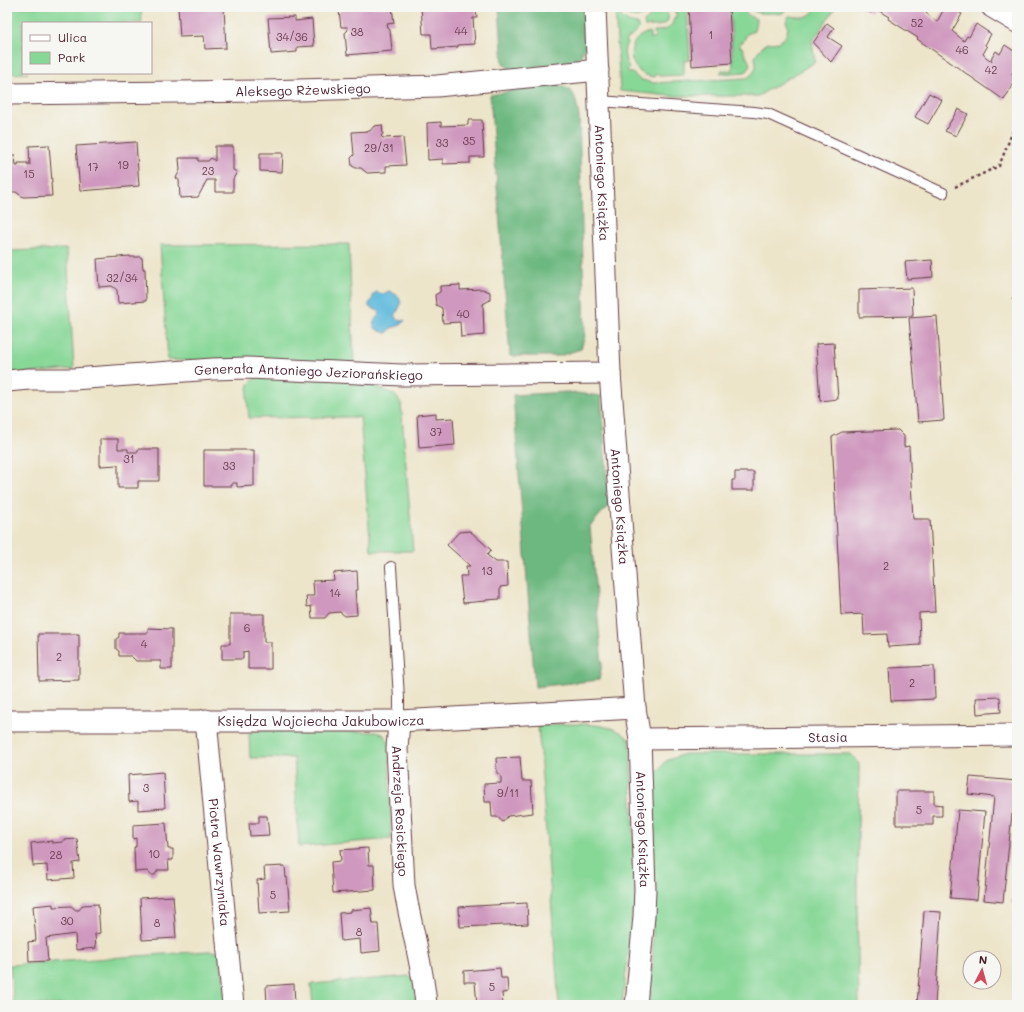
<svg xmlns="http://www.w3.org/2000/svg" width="1024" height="1012" font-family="Mali,sans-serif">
  <rect width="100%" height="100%" fill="#f6f6f2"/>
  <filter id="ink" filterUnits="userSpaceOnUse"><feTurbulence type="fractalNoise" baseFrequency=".025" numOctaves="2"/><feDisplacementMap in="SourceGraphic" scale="8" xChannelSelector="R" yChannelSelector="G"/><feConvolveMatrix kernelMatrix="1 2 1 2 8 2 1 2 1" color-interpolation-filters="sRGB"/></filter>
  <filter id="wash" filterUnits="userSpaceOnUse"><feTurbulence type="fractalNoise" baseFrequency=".012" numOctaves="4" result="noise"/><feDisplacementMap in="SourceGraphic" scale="16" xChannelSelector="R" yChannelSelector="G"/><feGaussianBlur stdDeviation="0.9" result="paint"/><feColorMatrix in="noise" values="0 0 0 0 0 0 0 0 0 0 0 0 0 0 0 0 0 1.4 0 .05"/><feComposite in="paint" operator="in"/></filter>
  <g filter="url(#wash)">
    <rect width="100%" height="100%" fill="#ede5ca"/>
    <path fill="#87d797" stroke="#687b61" d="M7,7h134l1,16h-119v50h5l-21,1z
      M615,7h3c1,11 9,16 19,17l2,5 -9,9 -2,-1 -3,5 2,1c-5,9 -2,16 2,25l-2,1 3,5 2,-2 7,7 14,4 94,-5c8,-5 11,-11 8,-20l3,-7 10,-9c13,4 24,-8 18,-21l3,-5c11,1 21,4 27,-9h20l-24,34 3,21 -57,34h-87l-51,-5z
      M624,7h24c-4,13 -22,15 -24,0z
      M657,7c10,1 17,14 5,18 -5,2 -11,0 -17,2l-1,-5c7,-4 7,-11 13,-15z
      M671,7h16l3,53 -6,1v14l-24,1v-2h-5v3c-28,-1 -33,-39 -5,-45v7h5l-1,-8c11,0 18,-2 20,-13h2v-6h-2z
      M730,7h12l6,8 8,4 -2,12 -7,3 -4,8h-3v5h2c1,7 7,11 8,18l-2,5 -3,2 -24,2v-3l12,-1z
      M752,7h31l2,3 -1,2 -4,2c-11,-3 -19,3 -29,-5z
      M349,244l5,122 -186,-6 -8,-115z
      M67,249l7,120 -67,6v-124z
      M258,375l107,6 30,14 6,8 12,148h-42l-11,-134 -111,1 -2,-22 2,-12z
      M538,725c25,0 77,-7 92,16l6,173 -8,42 -6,49h-63z
      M254,730l123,2 6,2 6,8 2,97 -92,8 -5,-89h-44l-1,-24z
      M684,754h167l8,10 -2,136 2,105h-210l4,-50 -2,-175 15,-19z
      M208,951l11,1 9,53h-214l-4,-40z
      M410,976l6,6 2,23h-105l-2,-21z"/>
    <path fill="#6db880" stroke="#5c6c56" d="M499,7h84l2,41 -8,14 -66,8 -8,-6z
      M546,84c28,4 28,5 33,32l6,219 -4,14 -22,7h-49l-20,-261z
      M568,392l33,4 8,109 -19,21 12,139 -3,15 -64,7 -22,-292z"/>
    <path fill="#5fbadd" stroke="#546c84" d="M389,291c7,3 11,5 12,13l-6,12 1,3 6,2 3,-1 -4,5 -10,3 -4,5c-7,-1 -17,-5 -12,-13 1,-2 3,-4 5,-6l-1,-3 -10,-4v-3l4,-6v-3l3,-3 7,2z"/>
    <g id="blocks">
      <path fill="#cf98be" d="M178,7h46l2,41 -21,1 -1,-13 -24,1z
        M343,7h49l2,16 -7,1 1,4 2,2 2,21 -45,4 -2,-22 3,-3 -1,-3h-6l-2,-16 5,-1z
        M421,7h55l1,11h-4l2,26 -17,1v2l-26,2 -1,-15h-8z
        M689,7h40l3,56 -40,3z
        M860,7h71l-5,6 11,9 8,-15h7l10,7 -10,17 12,10 3,-5 2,1 7,-13 15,10 -6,11 2,2 -4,7 4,4 5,3 -1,-2 5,-8 4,3 5,-9 12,8v7l-4,7 2,2 -3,5 5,4 -13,22 -87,-61 1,-1 -30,-19 1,-2 -15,-9 -3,5z
        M295,17v4l17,-2 2,27 -17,1v5l-26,2 -3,-36z
        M827,23l7,5 -6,9 14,9 -11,16 -18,-19z
        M929,93l13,7 -14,24 -13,-7z
        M958,109l10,5 -12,22 -11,-5z
        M468,120h14l2,37h-14v6l-27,1v-5l-15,1 -1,-37 14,-1v4l27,-1z
        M382,125l1,9 -2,2 2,2 20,-1 3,28 -20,1v6l-19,1 -6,-5h-5l-4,-2 -1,-8 3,-3 -2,-23 18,-1 4,-5z
        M136,142l3,44 -59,5 -4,-45z
        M49,145l3,37h-1l1,14 -29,1 -7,-5h-9v-37h8l1,11h2v-3h10v2h2l-1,-19z
        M215,146h18v24l4,2 -4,7v13h-18v-12h-8l-9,17 -18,1 -1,-18 -3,-2 4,-8 -1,-12h19v3h10l3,-3 4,3z
        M260,153h23l-1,19 -22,-1z
        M130,256v1h10l2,1 1,11h2l1,32 -28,2 -1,-13 -5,-4 -13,1 -2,-28z
        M932,260l1,17 -26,2 -2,-17z
        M460,285v5l22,-1 8,3v8l-7,4 1,31 -23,2 -1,-15 -17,1 -1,-15 -6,-3 -1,-10 5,-3v-6z
        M912,288l1,28 -54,1v-27z
        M1017,290v12l-5,-3z
        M937,316l7,104 -26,2 -9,-104z
        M834,343l4,56 -18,2 -4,-57z
        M436,413v6l17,-1 2,27 -36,3 -2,-33z
        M898,430l6,6v11l5,-1 4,73h17l5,93 -16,1 1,32 -32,2 -1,-13 -23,1 -1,-21 -22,1 -9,-178 10,-5z
        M100,439h18v10h10v3h10v-3h21v32h-21v7h-20v-23l-18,1z
        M204,450h50v36l-17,1v-4h-5v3h-28z
        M735,472h19v18h-22v-10h3z
        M470,531l21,19 -4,5 9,7h11l1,24 -8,1v12l-14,1v1l-23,2 -3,-27h7l-1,-10h4l-23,-21 12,-13z
        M357,571l1,19h-3l2,25 -12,1 -5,-4 -11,1 -4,5h-13l-1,-12 -4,1 -1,-11h8l-1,-15 21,-1 -1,-7z
        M230,614h34v28h7v27h-23v-18l-5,1v7h-21v-15h8z
        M148,628l24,1v40h-11v-8h-25l-5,-5h-12v-5l-3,-2v-10l3,-2v-4h29z
        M38,634h41v46l-40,1z
        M934,666l1,33 -44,2 -2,-33z
        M1000,697l1,15 -24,2 -1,-16z
        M520,757l2,24h9l2,32 -25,3 -5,6 -6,-5h-5l-1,-15h-6l-1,-18 17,-1v-7l-4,-3 -1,-15z
        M163,772l2,36 -27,2v-9l-9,1 -1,-27z
        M970,777l47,4v33h-5l-9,88 -19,-2 10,-103 -26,-3z
        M896,791h38v13l8,1v11h-9v9h-37z
        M958,810l27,2 -8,88 -27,-2z
        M259,816h8l2,19 -19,1 -1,-13h10z
        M166,823l2,26h5v11h-5l1,10h-11l-3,5h-4l-4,-4 -12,1 -1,-25h2v-9l-3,1v-14z
        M77,839l3,23 -7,1 1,15 -26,2 -1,-15 -14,1 -2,-23 21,-2v2l11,-1v-2z
        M368,848l1,17h5l1,25 -42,3 -2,-31 10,-1 -1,-11z
        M1016,853h1v51l-5,-1z
        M285,866l1,12 1,-1 3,34 -31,2 -2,-33 8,-1 -1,-12z
        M173,896l3,42 -34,2 -2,-42z
        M527,903l1,21 -68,3 -1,-20z
        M53,904v3l18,-1 5,4h3l4,-5 15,-1 2,29 -5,1 1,14 -20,2 -1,-16 -29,4 2,23 -19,1 -1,-20 8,-1 -3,-35z
        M371,908l2,16h5l2,27 -19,2 -1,-14 -19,2 -2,-28 12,-1v-2z
        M924,911l17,1 -6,93h-18z
        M500,968l1,10h6l1,14 -6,1 1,12h-26l-2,-23h-11v-11z
        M294,984l1,21h-28l-1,-19z"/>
    </g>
  </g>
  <g filter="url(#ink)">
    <use href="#blocks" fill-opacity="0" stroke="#623d43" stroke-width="1"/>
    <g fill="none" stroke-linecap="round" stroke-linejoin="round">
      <defs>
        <path id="service" d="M599,101l155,11 14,2 175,79
          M391,567l8,131v23"/>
        <g id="minor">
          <path id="s1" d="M595,7l15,366 25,335 5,31 5,150 -1,27 -8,89"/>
          <path d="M992,7l25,15"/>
          <path id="s2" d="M7,94l258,-3 172,-5 161,-16"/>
          <path id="s3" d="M7,381l22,-2h44l140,-10 34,-1 155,7 208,-2"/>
          <path id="s4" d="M206,720l27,285"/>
          <path id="s5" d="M7,721h392l236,-13"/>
          <path id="s6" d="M399,721l-2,28 7,136c6,40 19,79 22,120"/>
          <path id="s7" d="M640,739l377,-4"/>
        </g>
      </defs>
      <use href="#service" stroke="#623d43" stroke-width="12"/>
      <use href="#minor" stroke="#623d43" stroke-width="23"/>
      <path stroke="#623d43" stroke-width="2.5" stroke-dasharray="3 3" stroke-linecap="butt" d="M955,187l44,-21 18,-45"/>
      <use href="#service" stroke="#fff" stroke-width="10"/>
      <use href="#minor" stroke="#fff" stroke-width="21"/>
    </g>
  </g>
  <g text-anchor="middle" stroke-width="3" stroke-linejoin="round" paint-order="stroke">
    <g font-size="11" fill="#6b3d50">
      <text x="917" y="27">52</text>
      <text x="461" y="35">44</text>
      <text x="357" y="36">38</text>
      <text x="711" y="39">1</text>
      <text x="292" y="41">34/36</text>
      <text x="962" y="54">46</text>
      <text x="991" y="74">42</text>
      <text x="469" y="145">35</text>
      <text x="442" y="147">33</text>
      <text x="379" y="152">29/31</text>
      <text x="123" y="169">19</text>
      <text x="93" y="171">17</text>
      <text x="208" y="175">23</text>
      <text x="29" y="178">15</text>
      <text x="122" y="282">32/34</text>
      <text x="463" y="318">40</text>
      <text x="436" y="436">37</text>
      <text x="129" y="463">31</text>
      <text x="229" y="470">33</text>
      <text x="886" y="570">2</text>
      <text x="487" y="575">13</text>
      <text x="335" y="597">14</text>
      <text x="247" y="632">6</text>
      <text x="144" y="648">4</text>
      <text x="59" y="661">2</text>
      <text x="912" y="687">2</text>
      <text x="146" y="792">3</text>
      <text x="508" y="797">9/11</text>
      <text x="919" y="814">5</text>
      <text x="154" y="858">10</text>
      <text x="56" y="859">28</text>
      <text x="273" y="899">5</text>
      <text x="67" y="925">30</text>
      <text x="157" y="927">8</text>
      <text x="359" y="936">8</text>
      <text x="492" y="991">5</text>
    </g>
    <g font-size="13" fill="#4a1f2b" stroke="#f6f6f2">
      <text dy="5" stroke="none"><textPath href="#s2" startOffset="296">Aleksego Rżewskiego</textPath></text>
      <text dy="5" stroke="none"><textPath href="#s1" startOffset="176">Antoniego Książka</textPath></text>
      <text dy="5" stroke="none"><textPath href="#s3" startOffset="302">Generała Antoniego Jeziorańskiego</textPath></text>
      <text dy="5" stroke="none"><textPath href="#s1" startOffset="500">Antoniego Książka</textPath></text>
      <text dy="5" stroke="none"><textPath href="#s5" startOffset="314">Księdza Wojciecha Jakubowicza</textPath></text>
      <text dy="5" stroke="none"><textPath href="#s7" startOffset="188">Stasia</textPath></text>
      <text dy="5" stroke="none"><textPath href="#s6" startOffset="90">Andrzeja Rosickiego</textPath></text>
      <text dy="5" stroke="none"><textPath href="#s1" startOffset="824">Antoniego Książka</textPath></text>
      <text dy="5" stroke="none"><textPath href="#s4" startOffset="143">Piotra Wawrzyniaka</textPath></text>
    </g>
  </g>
  <rect width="1024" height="1012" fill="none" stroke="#f6f6f2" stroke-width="24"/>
  <rect x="22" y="22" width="130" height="52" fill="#f6f6f2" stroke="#b1a0a2"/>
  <rect x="30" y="35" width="20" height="6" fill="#ffffff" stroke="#b1a0a2"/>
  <text x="58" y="42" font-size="12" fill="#4a1f2b">Ulica</text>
  <rect x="30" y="52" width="20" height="12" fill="#87d797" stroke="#b1a0a2"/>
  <text x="58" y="62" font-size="12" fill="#4a1f2b">Park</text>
  <g transform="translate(982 970) rotate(6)"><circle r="19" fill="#f6f6f2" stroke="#b1a0a2"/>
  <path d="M0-3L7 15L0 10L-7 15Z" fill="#d1495b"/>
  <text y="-6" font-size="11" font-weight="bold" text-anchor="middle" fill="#4a1f2b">N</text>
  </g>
</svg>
